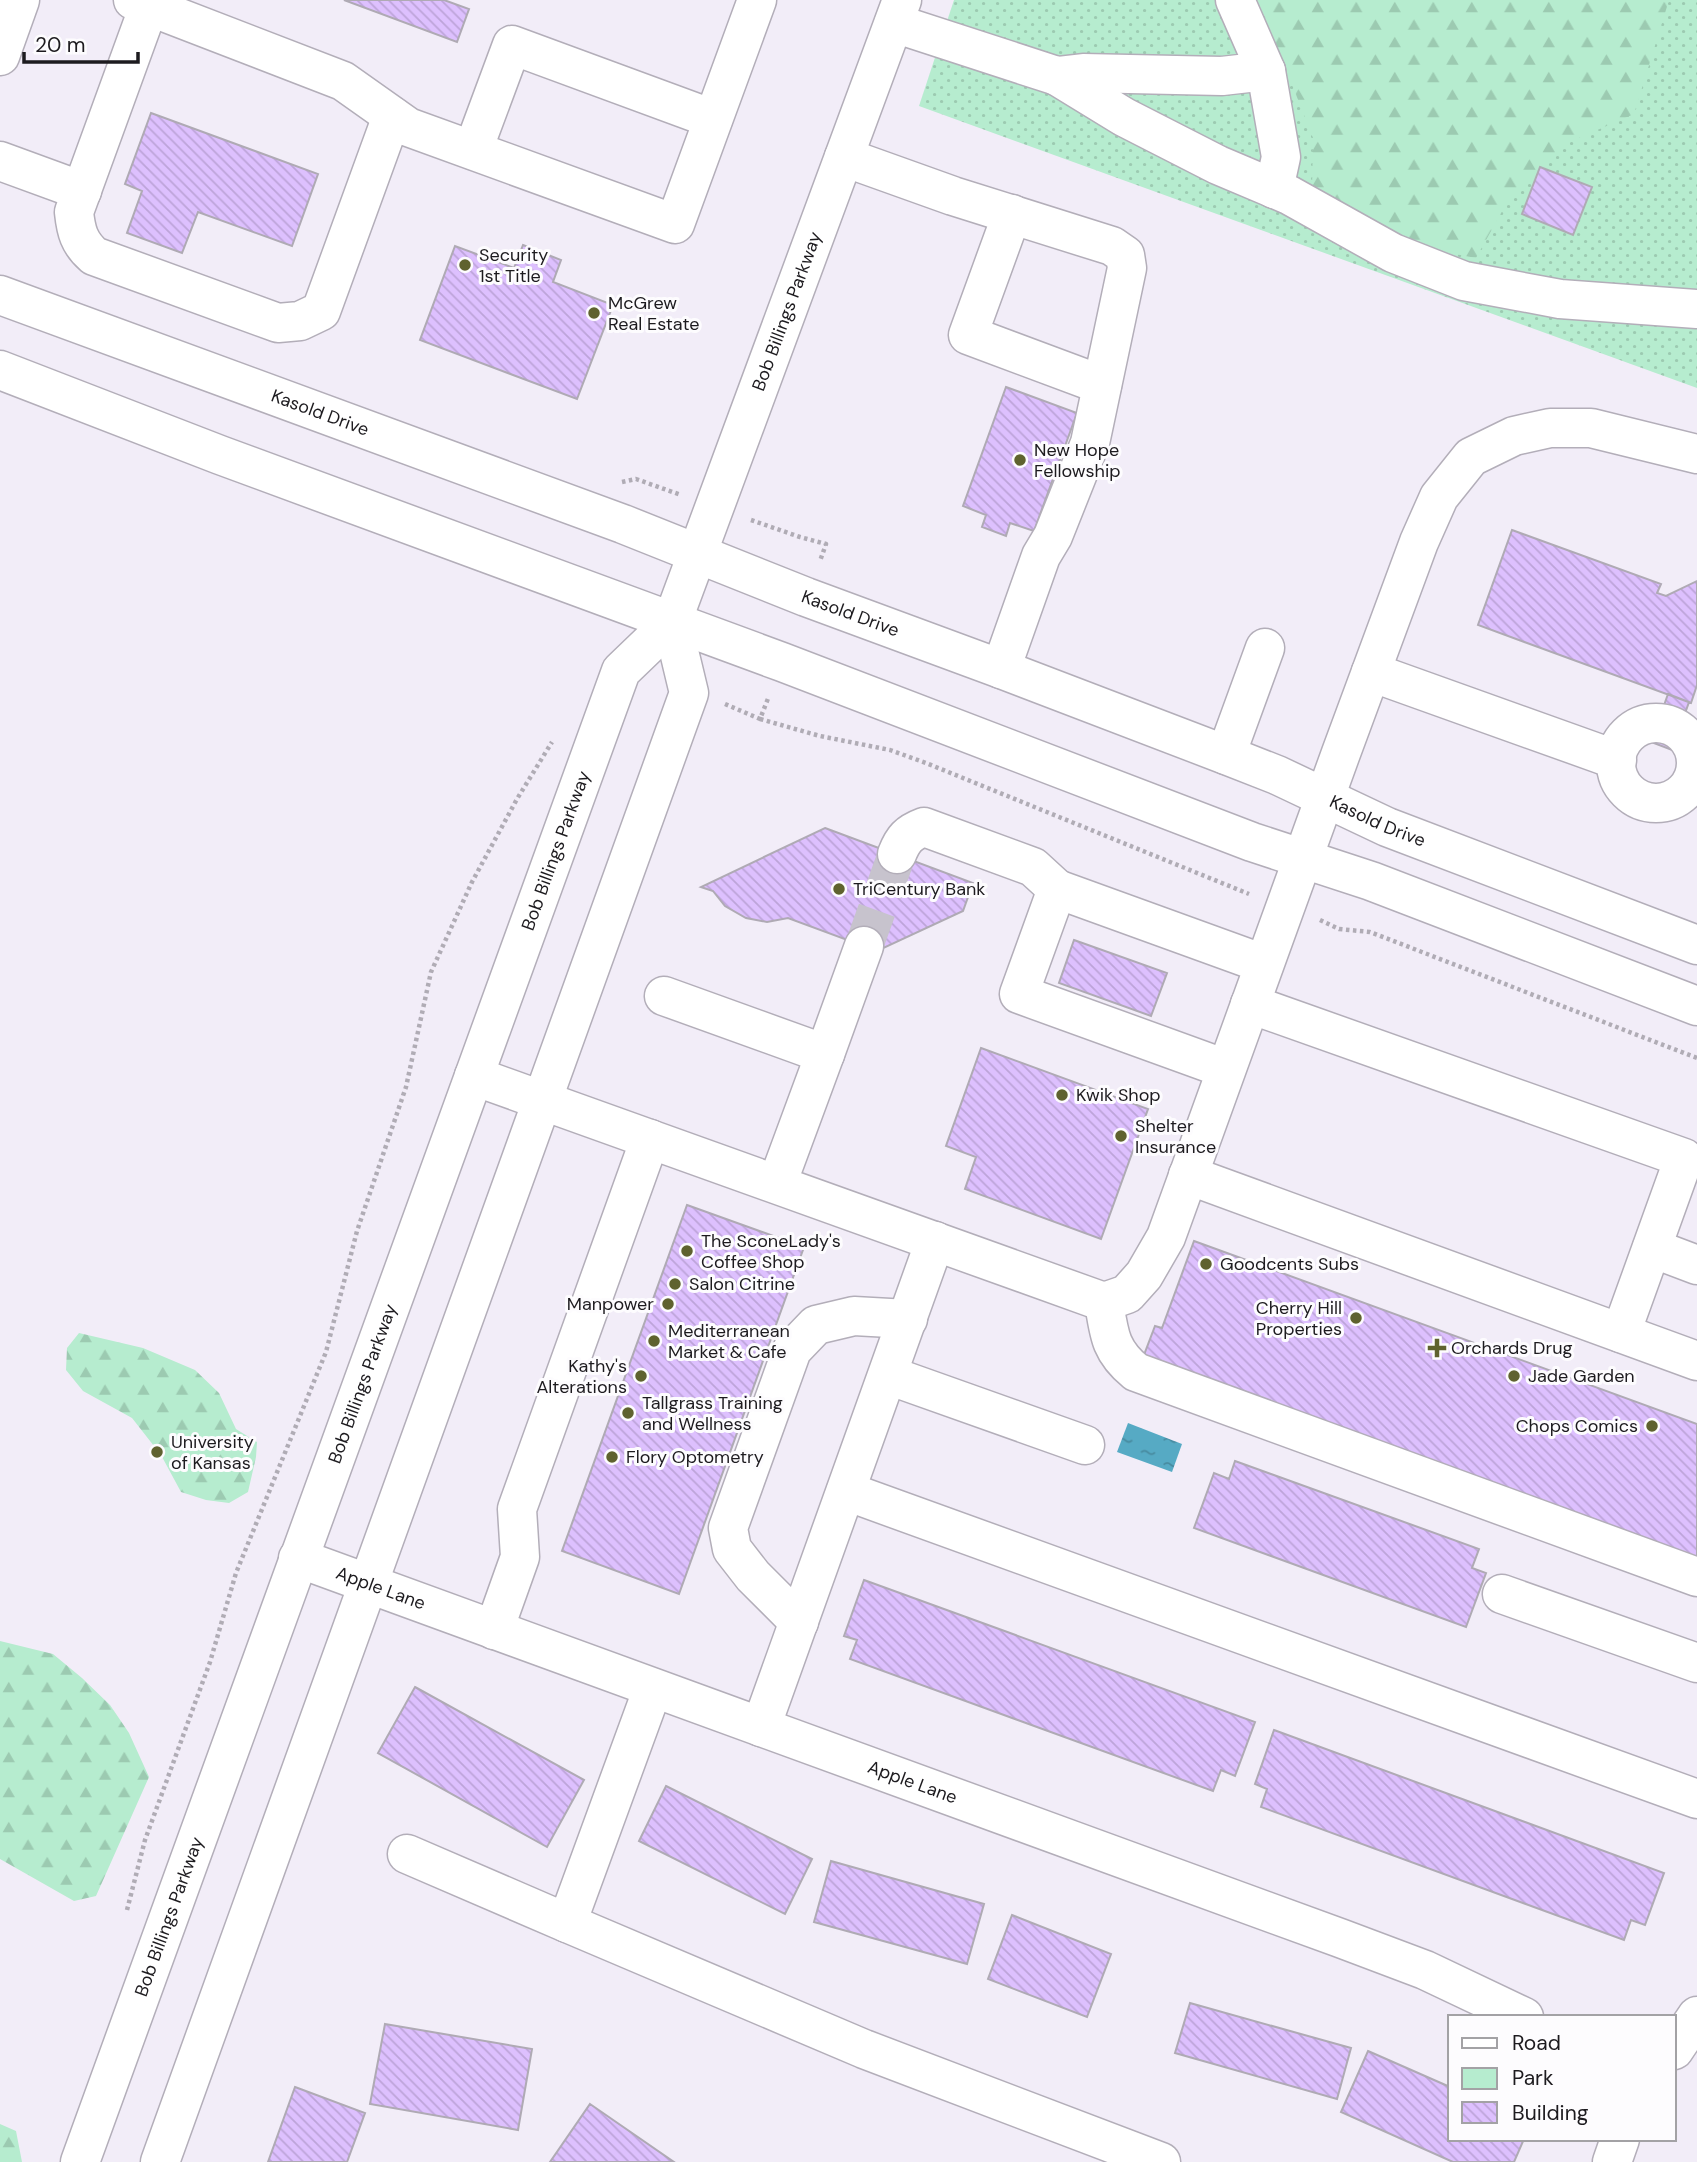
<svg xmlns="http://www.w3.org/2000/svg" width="1697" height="2162" font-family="'DM Sans',sans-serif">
  <defs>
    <pattern id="green-dots" width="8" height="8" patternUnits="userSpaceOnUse" patternTransform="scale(1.75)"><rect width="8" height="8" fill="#b6eccf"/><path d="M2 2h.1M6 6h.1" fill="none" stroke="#9ccab1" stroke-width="1.8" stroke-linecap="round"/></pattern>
    <pattern id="forest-firs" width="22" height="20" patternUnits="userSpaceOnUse" patternTransform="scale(1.75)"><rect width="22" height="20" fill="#b6eccf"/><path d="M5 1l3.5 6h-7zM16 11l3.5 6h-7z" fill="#9ccab1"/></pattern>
    <pattern id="water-ripples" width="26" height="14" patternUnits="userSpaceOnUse" patternTransform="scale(1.75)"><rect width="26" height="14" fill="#56aac4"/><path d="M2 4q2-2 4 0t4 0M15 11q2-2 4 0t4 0" fill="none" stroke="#478a9f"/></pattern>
    <pattern id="building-back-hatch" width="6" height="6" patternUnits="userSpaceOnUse" patternTransform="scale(1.75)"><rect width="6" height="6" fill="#ddc0fe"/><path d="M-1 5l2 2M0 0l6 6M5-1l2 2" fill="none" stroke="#bda4d9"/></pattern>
  </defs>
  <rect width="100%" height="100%" fill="#f2edf8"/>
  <path fill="url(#green-dots)" d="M954,0h743v388l-778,-282z"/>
  <path fill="url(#forest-firs)" d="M1259,0h410l-35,114 -71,31 -53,52 -34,61 -53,-10 -111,-58 1,-52z
    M79,1333l64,15 52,22 24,23 17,36 21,13 -1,15 -8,35 -19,11 -23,-3 -25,-8 -20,-37 -29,-37 -49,-27 -17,-21 1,-22z
    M0,1641l53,13 29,24 28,27 19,28 20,44 -53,119 -22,5 -74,-42z
    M0,2124l16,7 6,31h-22z"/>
  <path fill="url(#water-ripples)" d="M1128,1423l54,21 -10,28 -55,-20z"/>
  <path fill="url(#building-back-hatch)" stroke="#afaab4" stroke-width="2" d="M344,0h100l25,9 -12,33z
    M151,113l167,61 -26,72 -94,-34 -16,41 -55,-20 15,-42 -17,-7z
    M1540,167l52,20 -19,48 -51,-21z
    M523,245l38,15 -8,22 60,23 -36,94 -157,-59 35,-94 59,22z
    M1006,387l71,26 -43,118 -24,-8 -4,13 -24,-9 4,-12 -23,-9z
    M1512,530l149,54 -4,9 9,3 31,-15v104l-6,18 -213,-78z
    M1668,694l21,8 -17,48 -21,-8z
    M825,828l148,55 -10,28 -86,40 -89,-33 -21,4 -21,-4 -21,-12 -12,-15 -12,-4z
    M1074,940l93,33 -16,43 -92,-33z
    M981,1048l167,61 -47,130 -136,-50 11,-32 -30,-11z
    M687,1205l117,42 -125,347 -117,-43z
    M1194,1241l503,183v133l-553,-202 11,-29 7,2z
    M1235,1461l244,88 -7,19 14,5 -20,54 -272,-99 20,-55 15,6z
    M864,1580l391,142 -20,54 -14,-6 -8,21 -363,-132 7,-19 -13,-4z
    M415,1687l169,93 -37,67 -169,-94z
    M1274,1730l390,143 -19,52 -14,-5 -7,20 -363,-133 6,-18 -12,-5z
    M666,1786l146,73 -27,55 -146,-73z
    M831,1861l153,43 -17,60 -153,-42z
    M1012,1915l99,39 -24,63 -99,-38z
    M1190,2003l161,45 -14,51 -162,-46z
    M385,2024l147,25 -14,81 -148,-26z
    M1368,2051l82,36v52h74l-10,23h-61l-112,-50z
    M295,2087l70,26 -18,49h-79z
    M590,2104l84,58h-124z"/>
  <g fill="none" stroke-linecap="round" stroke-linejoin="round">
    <path stroke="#c7c3cd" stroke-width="38" stroke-dasharray="38 19" stroke-linecap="butt" d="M864,946l33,-92"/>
    <defs>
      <g id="minor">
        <path d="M133,0l210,81 65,46 267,97 82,-224"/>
        <path d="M149,6l-75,206c2,19 5,31 20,44l184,67 22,-2 21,-10 71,-195"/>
        <path d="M894,23l163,53 26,-3 139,3 44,-5 -31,-71"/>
        <path d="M0,56l20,-56"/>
        <path d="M1266,71l15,86 -7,32"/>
        <path d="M1057,76l67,41 94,48 71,30 104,58 71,28 96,18 137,10"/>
        <path d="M473,150l39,-105 201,74"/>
        <path d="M844,157l109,39 159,50 13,9 2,13 -37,175 -37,93 -12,20 -40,113"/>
        <path d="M0,161l82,30"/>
        <path d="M1012,214l-44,121 134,50"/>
        <path d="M1371,672l246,88"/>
        <circle cx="1656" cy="763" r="40"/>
        <path d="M1226,755l39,-107"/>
        <path d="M897,854c6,-15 11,-21 27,-27l109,40 24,22"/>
        <path d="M664,996l161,58 -48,130"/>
        <path d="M1250,1004l434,154 -63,175"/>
        <path d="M825,1054l39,-108"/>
        <path d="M1226,1069l-207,-75 38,-105 207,75"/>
        <path d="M474,1076l630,226 23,-8 17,-19 22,-38 175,-484 78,-211 20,-45 32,-40 43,-21 36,-8h41l106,26"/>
        <path d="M1188,1175l509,186"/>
        <path d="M1652,1248l45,17"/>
        <path d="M1104,1302c5,32 6,49 32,70l561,205"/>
        <path d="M888,1375l197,70"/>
        <path d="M846,1491l851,308"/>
        <path id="s1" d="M298,1558l1042,380 85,32 99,47"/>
        <path d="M1502,1594l195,69"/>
        <path d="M799,1622l-46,-46 -21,-27 -4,-21 64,-178 24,-25 38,-9 54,3"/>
        <path d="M494,1630l26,-73 -3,-48 133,-370"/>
        <path d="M761,1727l174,-486"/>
        <path d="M407,1854l160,69 86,-235"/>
        <path d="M567,1923l297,126 297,113"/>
        <path d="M1674,2050l23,-34"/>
        <path d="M1612,2162l8,-23"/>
      </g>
      <g id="major">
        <path id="s2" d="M0,295l623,229 183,73 195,72 225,86 51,20 110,52 310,118"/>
        <path d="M0,370l220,85 562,207 470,180 119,39 326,125"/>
        <path id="s3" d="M80,2162l541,-1491 51,-49 230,-622"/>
        <path d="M160,2162l529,-1469 -17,-71"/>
      </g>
    </defs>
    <use href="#minor" stroke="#b3aeb9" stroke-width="41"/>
    <use href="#major" stroke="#b3aeb9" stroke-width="41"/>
    <path stroke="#b0acb5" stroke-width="4.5" stroke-dasharray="3.5 3.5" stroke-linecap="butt" d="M622,482l14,-3 45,16
      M751,520l49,17 26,7 -6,17
      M725,704l35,15 9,-23
      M760,719l60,17 70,14 36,13 323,131
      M1320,920l19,9 31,3 327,126
      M127,1910l18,-70 65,-178 26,-89 90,-221 31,-121 49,-144 25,-115 41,-90 45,-83 35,-57"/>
    <use href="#minor" stroke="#fff" stroke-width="38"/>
    <use href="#major" stroke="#fff" stroke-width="38"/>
  </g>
  <g fill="#5f622f" stroke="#fdfcfe" stroke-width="2.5">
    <circle cx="465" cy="265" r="7"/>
    <circle cx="594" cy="313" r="7"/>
    <circle cx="1020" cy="460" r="7"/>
    <circle cx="839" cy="889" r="7"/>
    <circle cx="1062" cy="1095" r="7"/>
    <circle cx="1121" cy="1136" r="7"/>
    <circle cx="687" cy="1251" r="7"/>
    <circle cx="1206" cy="1264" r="7"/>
    <circle cx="675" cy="1284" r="7"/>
    <circle cx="668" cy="1304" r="7"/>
    <circle cx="1356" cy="1318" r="7"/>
    <circle cx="654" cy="1341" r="7"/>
    <path d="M1433.5 1337.5h7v7h7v7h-7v7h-7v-7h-7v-7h7z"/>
    <circle cx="641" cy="1376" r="7"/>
    <circle cx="1514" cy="1376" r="7"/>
    <circle cx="628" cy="1413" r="7"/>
    <circle cx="1652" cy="1426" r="7"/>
    <circle cx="157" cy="1452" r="7"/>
    <circle cx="612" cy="1457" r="7"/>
  </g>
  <g text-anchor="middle" stroke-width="6" stroke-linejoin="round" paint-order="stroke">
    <g font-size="18" fill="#1d1b1f" stroke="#fdfcfe" text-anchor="start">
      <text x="479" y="261">Security<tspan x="479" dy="21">1st Title</tspan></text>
      <text x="608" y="309">McGrew<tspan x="608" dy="21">Real Estate</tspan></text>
      <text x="1034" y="456">New Hope<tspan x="1034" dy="21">Fellowship</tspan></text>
      <text x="853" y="895">TriCentury Bank</text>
      <text x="1076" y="1101">Kwik Shop</text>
      <text x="1135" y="1132">Shelter<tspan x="1135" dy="21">Insurance</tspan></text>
      <text x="701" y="1247">The SconeLady's<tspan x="701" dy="21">Coffee Shop</tspan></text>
      <text x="1220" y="1270">Goodcents Subs</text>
      <text x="689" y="1290">Salon Citrine</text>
      <text x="654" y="1310" text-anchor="end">Manpower</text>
      <text x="1342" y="1314" text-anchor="end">Cherry Hill<tspan x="1342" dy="21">Properties</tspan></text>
      <text x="668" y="1337">Mediterranean<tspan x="668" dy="21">Market &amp; Cafe</tspan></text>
      <text x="1451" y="1354">Orchards Drug</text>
      <text x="627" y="1372" text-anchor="end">Kathy's<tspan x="627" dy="21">Alterations</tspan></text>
      <text x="1528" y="1382">Jade Garden</text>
      <text x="642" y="1409">Tallgrass Training<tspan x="642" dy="21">and Wellness</tspan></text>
      <text x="1638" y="1432" text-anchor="end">Chops Comics</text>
      <text x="171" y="1448">University<tspan x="171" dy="21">of Kansas</tspan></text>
      <text x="626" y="1463">Flory Optometry</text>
    </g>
    <g font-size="18" fill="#1d1b1f" stroke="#fdfcfe">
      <text dy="6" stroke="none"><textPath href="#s3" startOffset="1988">Bob Billings Parkway</textPath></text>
      <text dy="6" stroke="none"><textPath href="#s2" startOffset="341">Kasold Drive</textPath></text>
      <text dy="6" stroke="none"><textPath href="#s2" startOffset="908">Kasold Drive</textPath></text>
      <text dy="6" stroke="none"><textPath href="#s2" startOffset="1475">Kasold Drive</textPath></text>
      <text dy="6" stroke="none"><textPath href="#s3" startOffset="1395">Bob Billings Parkway</textPath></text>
      <text dy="6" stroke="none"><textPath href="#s3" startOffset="828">Bob Billings Parkway</textPath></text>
      <text dy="6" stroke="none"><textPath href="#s1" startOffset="88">Apple Lane</textPath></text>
      <text dy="6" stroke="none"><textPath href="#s1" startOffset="654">Apple Lane</textPath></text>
      <text dy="6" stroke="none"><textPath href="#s3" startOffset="261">Bob Billings Parkway</textPath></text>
    </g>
  </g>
  <rect x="1448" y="2015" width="228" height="126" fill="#fdfcfe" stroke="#a3a2a5" stroke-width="2"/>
  <rect x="1462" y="2038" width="35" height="10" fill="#ffffff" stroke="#a3a2a5" stroke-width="2"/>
  <text x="1512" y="2050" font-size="21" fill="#1d1b1f">Road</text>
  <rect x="1462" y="2068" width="35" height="21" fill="#b6eccf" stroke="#a3a2a5" stroke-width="2"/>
  <text x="1512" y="2085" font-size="21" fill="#1d1b1f">Park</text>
  <rect x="1462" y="2102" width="35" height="21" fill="url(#building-back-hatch)" stroke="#a3a2a5" stroke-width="2"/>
  <text x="1512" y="2120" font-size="21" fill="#1d1b1f">Building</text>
  <path d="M24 52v10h114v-10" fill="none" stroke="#1d1b1f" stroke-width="3.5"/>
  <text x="35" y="52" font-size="21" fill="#1d1b1f" stroke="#fdfcfe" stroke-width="5" paint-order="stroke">20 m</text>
</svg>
